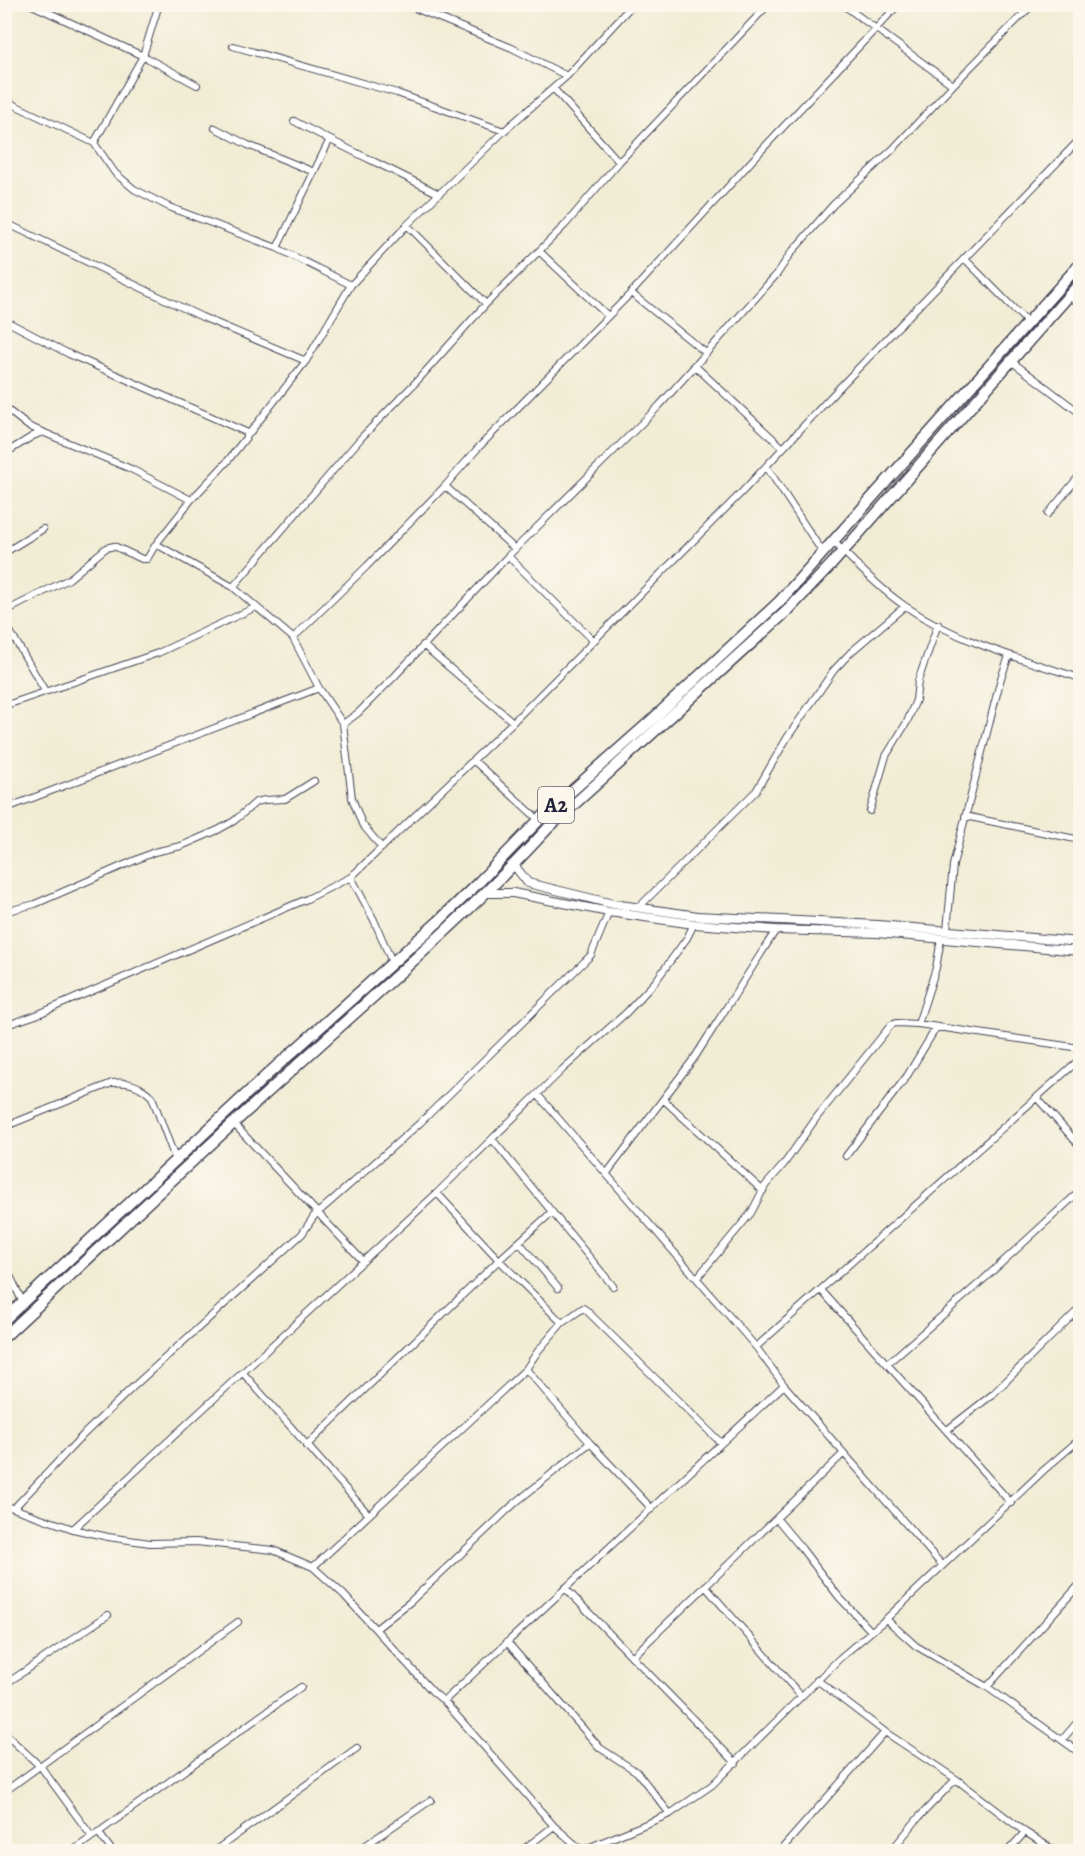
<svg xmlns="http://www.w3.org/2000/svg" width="1085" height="1856" font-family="Alegreya,serif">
  <rect width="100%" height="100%" fill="#fbf7ec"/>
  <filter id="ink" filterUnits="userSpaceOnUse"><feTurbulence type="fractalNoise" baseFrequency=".0167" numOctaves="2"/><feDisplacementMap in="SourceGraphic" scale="12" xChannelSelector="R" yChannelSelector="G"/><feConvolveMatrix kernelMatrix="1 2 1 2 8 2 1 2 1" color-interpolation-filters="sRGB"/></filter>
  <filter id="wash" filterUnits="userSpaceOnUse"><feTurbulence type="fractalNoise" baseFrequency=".008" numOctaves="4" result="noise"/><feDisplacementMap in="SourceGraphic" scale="24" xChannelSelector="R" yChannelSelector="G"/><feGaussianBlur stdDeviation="1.35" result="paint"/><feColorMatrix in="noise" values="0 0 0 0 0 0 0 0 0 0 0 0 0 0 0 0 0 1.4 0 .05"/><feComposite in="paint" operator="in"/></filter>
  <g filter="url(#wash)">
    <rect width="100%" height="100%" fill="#f1ecd4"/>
  </g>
  <g filter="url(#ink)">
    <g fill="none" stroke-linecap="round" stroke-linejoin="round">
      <defs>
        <path id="minor" d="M30,4l113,52 54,29
          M405,4l107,44 55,28
          M842,4l111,81
          M233,46l164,47 107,38
          M554,89l65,73
          M4,100l90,43 21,30 19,16 35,18 108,41 74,37
          M294,121c48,26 97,48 145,73
          M215,128l33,17 66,27
          M94,143l49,-87 16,-52
          M4,222l198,95 104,44
          M407,225l79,79
          M277,248l52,-107
          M539,251l68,64
          M964,258l64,65
          M631,293l75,60
          M1069,296l11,8
          M4,320l65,34 179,79
          M1011,361l69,52
          M694,365l89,83
          M4,407l24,19 103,43 60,31
          M4,454l29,-18 10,-4
          M766,466l57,87
          M445,486l70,63
          M1048,514l32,-39
          M833,541c21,21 48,49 72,65 53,36 116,53 175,72
          M156,544l77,43 60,51 26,50 24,36 9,74 10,26 20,24
          M4,553l39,-24
          M508,556l85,84
          M233,587l128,-149 55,-56 70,-78 79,-79 54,-63 150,-158
          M4,612l65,-33 37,-31 8,-2 28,13h5l9,-15 35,-44 35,-37 80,-102 45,-76 56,-60 97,-94 63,-55 66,-72
          M4,621l41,70
          M293,638l74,-72 78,-80 33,-38 153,-155 139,-152 129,-137
          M423,645l90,77
          M4,706l154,-53 98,-46
          M343,724l15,-11 35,-35 115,-122 151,-150 118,-132 14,-21 42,-48 60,-56 60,-64 80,-81
          M473,760l66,60
          M4,809l315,-121
          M870,811l16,-55 21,-34 9,-22 2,-19 20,-57
          M965,816l115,24
          M351,877l23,43 18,42
          M639,907l117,-116 31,-53 47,-68 17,-18 54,-46
          M4,912l31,-8 119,-52 27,-6 37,-16 16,-9 22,-19 9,-2 20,-1 29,-18
          M947,930l6,-65 48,-187 8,-22
          M918,1024l18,-56 5,-29
          M4,1026l32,-11 271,-116 44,-22 162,-155 230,-231 96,-103 241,-249
          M538,1095l218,252 28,38 158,180
          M1037,1098l43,48
          M664,1100l99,91
          M234,1124l128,136
          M4,1127l108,-44c16,-2 28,2 40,14l24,64
          M492,1139l121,147
          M846,1156l61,-80 29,-48
          M607,1173l88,-116 81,-127
          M437,1193l62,67 63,63 -24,28 -12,18 64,74 62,66
          M519,1242l39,46
          M4,1263l19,40
          M697,1278l54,-65 14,-27 19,-22 33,-47 74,-92 5,-2 22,1 162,24
          M821,1290l190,213
          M562,1323l21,-15 3,2 135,133
          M756,1347l324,-288
          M887,1364l97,-85 96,-88
          M243,1373l126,142
          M947,1430l46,-36 87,-86
          M306,1446l193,-186 53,-48
          M4,1505l69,24 35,8 42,6 46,-1 77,8 40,17 30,27 90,98 11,9 110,125 30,26
          M14,1508l71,-75 48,-46 169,-153 12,-18 107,-94 163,-160 7,-7 18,-43
          M777,1519l25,30 37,48 32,34
          M73,1529l364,-336 126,-124 63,-56 29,-31 32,-44 7,-14
          M313,1567l213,-198
          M705,1586l96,110
          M565,1588l171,175
          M886,1619l30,27 71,41 93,66
          M377,1628l33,-26 105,-99 75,-60
          M507,1642l93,106 37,24 33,42
          M632,1657l212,-204
          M817,1680l68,52 71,47 69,53 32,20
          M4,1685l104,-70
          M987,1687l93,-103
          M444,1701l340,-316
          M4,1733l37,34 51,70
          M1062,1740l18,-21
          M4,1792l234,-170
          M98,1832l15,20
          M583,1850l87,-36 42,-29 128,-127 46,-39 158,-149 36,-31
          M71,1852l230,-165
          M213,1852l144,-104
          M356,1852l75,-52
          M520,1852l34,-26
          M779,1852l106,-120
          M890,1852l30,-36 36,-37
          M1007,1852l18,-20"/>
        <path id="tertiary" d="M514,865l14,18 85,21 85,12 180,9 202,17
          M486,893h27l96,19 85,12 82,6 101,3 203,18"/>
        <path id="trunk" d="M4,1320l264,-246 171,-153 40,-39 60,-62 115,-102 125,-116 301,-338
          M4,1337c96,-89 190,-179 287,-266 87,-80 178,-156 257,-243l241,-219 42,-44 249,-282"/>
      </defs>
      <use href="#minor" stroke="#414052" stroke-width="8"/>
      <use href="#tertiary" stroke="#414052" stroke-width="10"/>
      <use href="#trunk" stroke="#414052" stroke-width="13"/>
      <use href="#minor" stroke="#fff" stroke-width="6"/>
      <use href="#tertiary" stroke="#fff" stroke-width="8"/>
      <use href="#trunk" stroke="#fff" stroke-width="10"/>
    </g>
  </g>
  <g text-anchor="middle" stroke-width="6" stroke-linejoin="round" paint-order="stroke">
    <rect fill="#fbf7ec" stroke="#636270" stroke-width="1.5" x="538" y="787" width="36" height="36" rx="4.5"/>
    <g font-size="21" font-weight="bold" fill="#22223b">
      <text x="556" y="812">A2</text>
    </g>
  </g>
  <rect width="1085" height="1856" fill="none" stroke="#fbf7ec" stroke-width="24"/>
</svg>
